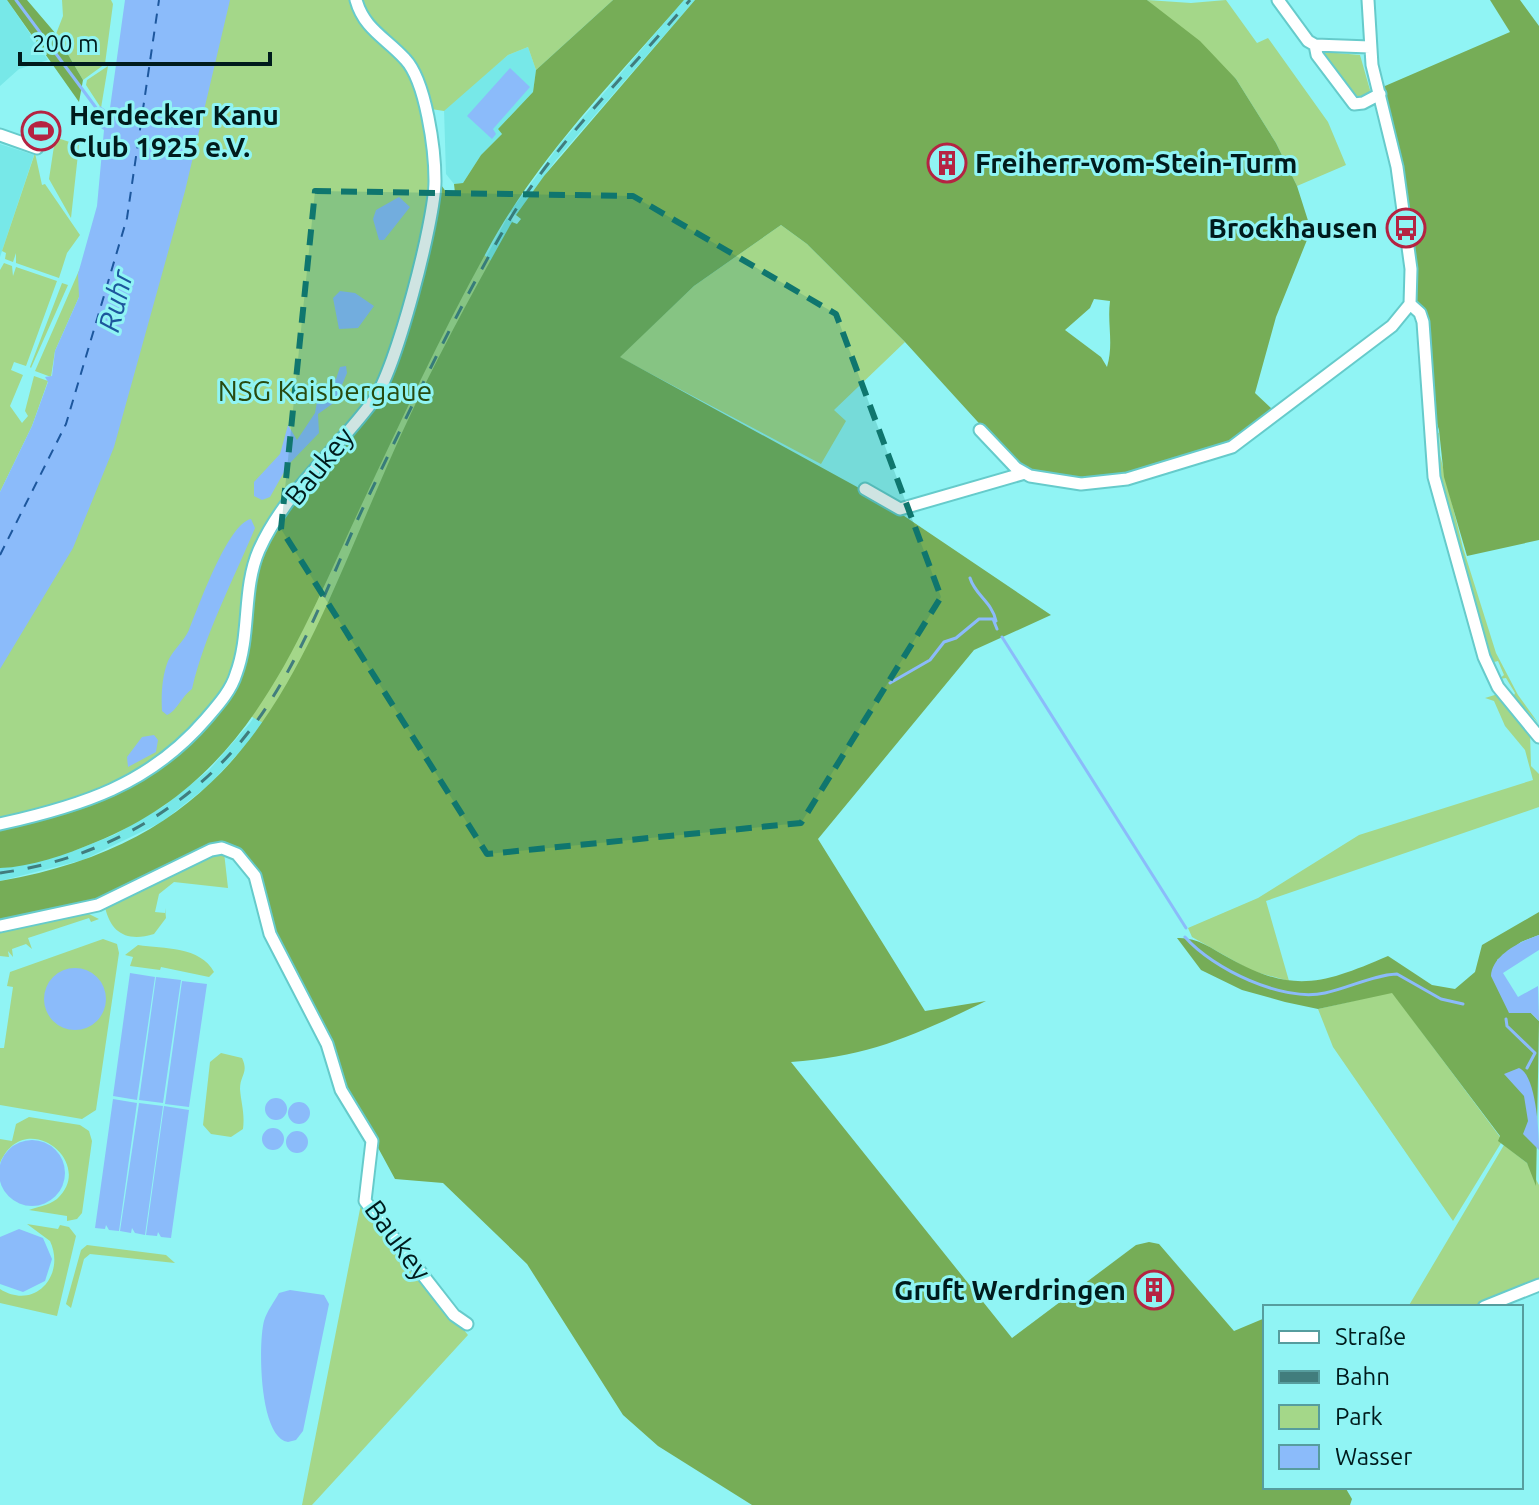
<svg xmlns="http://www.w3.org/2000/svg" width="1539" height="1505" font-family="Ubuntu,sans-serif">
  <rect width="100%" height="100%" fill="#90f4f4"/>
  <path fill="#77e8e8" d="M0,0h7l41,60 -29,9 -19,17z
    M684,0h11l-139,160 -40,55 -6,-3 50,-68z
    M528,47l8,23 -3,22 -35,37 4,5 -21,21 -18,28 -9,1 -8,-10 -2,-65 64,-54z
    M0,144l34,11 -34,102z
    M507,218l6,3 -26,46 -213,441 -16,24 -49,53 -47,37 -79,38 -83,21v-13l76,-18 38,-15 50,-29 45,-36 41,-47 16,-24 161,-331z"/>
  <path fill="#a4d789" d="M62,0h49l2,4 -8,60 -22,16 -27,-46 7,-18z
    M228,0h123l53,64 12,27 6,31 19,51 -1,28 42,52 24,21 -229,456 -27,-14 -250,150v-224z
    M360,0h253l-77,70 -8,-23 -20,8 -64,56 -13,-2 -9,-28 -51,-56z
    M1147,0l44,3 35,-3 31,43 11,-5 60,84 18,43 -49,21 -21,-43 -40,-64z
    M1325,52l35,3 10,35 -2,7 -12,3 -34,-46z
    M108,66l-7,42 -15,-23 1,-5z
    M48,135l31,10 -8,73 -22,-39 5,-33z
    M35,153l7,32 3,-1 35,51 -13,18 -8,25 -43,-15v-10l-3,9 -8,-3 1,-6 -4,-2z
    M781,225l26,19 98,98 -71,68 12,11 -25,43 -202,-107 75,-71z
    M4,263l8,3 1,10 3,-9 41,14 -31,85 -12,-4 -3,8 12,5 -13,31 12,17 6,-7 -3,-5 9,-35 14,5 -16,45 -32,66v-222z
    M81,266l-2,31 -24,54 -4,26 -16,-6z
    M62,283l6,2 -37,83 -1,-1z
    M1433,433h6l1,22 23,93 33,105 22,42 21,29 -24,-26 -3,2 3,-7 -9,-15 -7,1 5,-4 -6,-14 -8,2 -1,-4 -49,-175z
    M1498,694l32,39 1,33 8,8v33l-273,94 23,80 -37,-10 -60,-34 -4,-9 70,-30 101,-63 174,-55 -8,-30 -20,-24 -11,-25 -9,-3z
    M224,852l4,36 -54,-6 -15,12 -4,18 10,1v-5l1,10 -12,16c-26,8 -43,0 -49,-27l97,-51z
    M89,914l10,5 -8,3 -2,-4 -61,20 4,11 -6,-5 -14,5 1,8 -5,-6 1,6 -9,-1v-26z
    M103,939l14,5 2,9 -23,157 -14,9 -82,-14v-57h4l9,-61 -6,-1 3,-14z
    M138,945c26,4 62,1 76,27l-5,5 -48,-10 -1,3 -30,-4 3,-9 -8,-2z
    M1392,992l108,145 1,6 -48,78 -120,-174 -15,-38z
    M221,1053l21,5c7,15 -2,17 -2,31 1,14 5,24 3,40l-12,8 -20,-3 -8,-9 7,-63z
    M29,1117l51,8 9,6 3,10 -10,72 -5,6 -10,2v-5l-38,-6c7,-3 19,-4 28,-11 40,-36 -32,-93 -57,-36v-24l12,2 4,-17z
    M1504,1145l23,18 12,22v97l-65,25h-66z
    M361,1204l107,131 -156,170h-10z
    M27,1224l31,5 2,-4 9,2 7,9 -19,80 -57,-13v-14c35,22 66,-14 50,-48z
    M87,1245l79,10 9,8 -85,-9 -6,5 -13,49 -5,-4 15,-54z"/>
  <path fill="#76ad57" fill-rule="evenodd" d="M7,0h20l29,34 27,46 -4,22z
    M613,0h71c-69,80 -147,158 -197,251 -46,83 -86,170 -126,255 -65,139 -112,274 -265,336 -31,13 -65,25 -96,26v-39l73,-18 52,-23 109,-99 19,-114 14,-30 43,-66 66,-76 63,-221 10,14 6,-3 -1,-9 9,-1 18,-28 21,-21 -4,-5 35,-37 3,-22z
    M695,0h452l53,41 36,38 40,64 21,43 14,44 -35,87 -21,76 19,18 -26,25 -95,36 -91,10 -43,-15 -114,-125 -98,-98 -26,-19 -87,61 -74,71 259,142 172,116 -77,35 -156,189 107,172 61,-10c-70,34 -118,56 -195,61l221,276 124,-93 13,-3 10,2 75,87 31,-13v169h80l7,12 -2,6h-598l-94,-59 -35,-31 -96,-151 -84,-81 -48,-4 -57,-105 -2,-21 -39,-66 -25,-54 -15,-58 -35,-28 -127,55 -95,20v-41c251,-43 298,-212 388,-417 36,-83 80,-164 124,-242l5,2 4,-5 -5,-4 28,-39zM1094,299l16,2c-3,23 4,42 -3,66l-6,-10 -36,-27 25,-22z
    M1490,0h30l19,26v514l-72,16 -23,-79 -5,-47 -10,-32 -51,-309 132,-57z
    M1539,912v23l-18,7 -24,18 14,53h20l8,8 -3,165 -9,-23 -29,-22 2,-5 -108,-143 -74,16 -33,-7 -43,-12 -41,-20 -24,-32c20,-1 34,10 52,20 64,36 94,26 159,-2l44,29 23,4 20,-17 7,-27z"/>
  <path fill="#8bbbfa" d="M125,0h105l-45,191 -71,256 -41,101 -73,121v-177l32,-66 16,-44 -3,-5 7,-1 3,-25 24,-54 -1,-23 19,-68 7,-76 -6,-4 -3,-14 5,-6 7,5 3,-3z
    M510,68l20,19 -37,42 3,5 -4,5 -25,-23z
    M399,197l11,10 -26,33h-5l-6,-21 3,-9z
    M340,291l15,2 19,13 -16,22 -19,1 -6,-31z
    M346,366l1,7 -12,29 -17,12 1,19 -31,32 -18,32 -8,3 -8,-4v-14l26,-28 8,-29 9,15 18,-27 4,-23 17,-11 4,-12z
    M251,519l4,9c-22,53 -50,105 -63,161 -10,7 -16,23 -25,26l-5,-4c-1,-16 0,-35 6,-50 5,-11 16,-20 21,-31 9,-22 39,-107 62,-111z
    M154,735l4,5 -2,12 -28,15 -1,-10 15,-20z
    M1539,935v15l-36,23 15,24 20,-11 1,35 -8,-8h-22l-18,-37c1,-21 30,-35 48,-41z
    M44 999a31 31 0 1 1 62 0a31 31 0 1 1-62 0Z
    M130,973l25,4 -18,123 -24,-4z
    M156,977l25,3 -18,123 -24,-3z
    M182,981l25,3 -18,123 -24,-3z
    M1519,1068c17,7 20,63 20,82l-16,-16 5,-13 -4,-25 -20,-22z
    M265 1109a11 11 0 1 1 22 0a11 11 0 1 1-22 0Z
    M113,1099l24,4 -18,128 -10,-1 -3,-5 -1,4 -10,-1z
    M288 1113a11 11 0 1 1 22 0a11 11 0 1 1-22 0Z
    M139,1103l24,3 -18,129 -10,-2 -3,-5 -1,5 -11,-2z
    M164,1106l25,4 -18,128 -10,-1 -3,-5 -1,4 -11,-1z
    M262 1139a11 11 0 1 1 22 0a11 11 0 1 1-22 0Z
    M286 1142a11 11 0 1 1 22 0a11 11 0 1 1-22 0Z
    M-1 1173a33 33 0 1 1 66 0a33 33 0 1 1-66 0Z
    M19,1229l24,9 9,21 -7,22 -22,11 -23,-8v-47z
    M290,1290l34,5 5,9 -26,127 -7,9 -8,2c-29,-4 -30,-98 -24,-121 3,-10 10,-19 15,-28z"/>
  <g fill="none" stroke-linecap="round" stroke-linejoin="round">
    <path stroke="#8bbbfa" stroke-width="3" d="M16,0l81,109
      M970,578c5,17 22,24 26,43
      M1002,637l184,291
      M890,683l40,-23 14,-18 12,-4 23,-19h14l4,10
      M1185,937c28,32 97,65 140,56 24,-5 48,-18 72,-19l44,25 22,5
      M1506,1019l1,7 28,27 -8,15"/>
    <path stroke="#1d579d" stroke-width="2" stroke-dasharray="10 8" stroke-linecap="butt" d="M0,555l66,-131 61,-206 32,-218"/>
    <defs>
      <path id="minor" d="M1278,0l30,41 7,4 55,2
        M1315,45l2,10 37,49 9,-1 17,-9
        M0,135l37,13
        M1410,304l10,9 3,9 11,155 50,180 14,30 41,50
        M980,430l36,38 14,8 51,8 46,-5 105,-32 160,-121 18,-22 1,-35 -14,-102 -25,-102 -4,-65
        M865,489l35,20 125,-36
        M0,824c81,-18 149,-39 206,-105 11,-13 25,-28 30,-45 15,-40 6,-85 23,-124 26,-58 77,-99 114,-149 23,-31 62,-181 62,-220 0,-31 -9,-100 -30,-122 -19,-21 -41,-30 -49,-59
        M0,926l98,-21 113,-55 11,-2 15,6 18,22 15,58 57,110 14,46 31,51 -7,60 89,114 13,9
        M1484,1307l55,-22"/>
    </defs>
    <use href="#minor" stroke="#66cbcb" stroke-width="15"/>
    <use href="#minor" stroke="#fff" stroke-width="11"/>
    <path stroke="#417d7d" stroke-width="3" stroke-dasharray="14 14" stroke-linecap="butt" d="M0,873c112,-15 211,-77 271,-173 37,-58 62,-127 91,-190 47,-98 93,-197 148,-291 44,-74 123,-152 180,-219"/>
  </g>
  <path fill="#0f766e" fill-opacity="0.2" stroke="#0f766e" stroke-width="6" stroke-dasharray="16 10" stroke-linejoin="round" d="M315,191l318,5 203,118 105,283 -140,226 -314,31 -206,-325z"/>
  <defs>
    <symbol id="stadium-ring" viewBox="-11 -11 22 22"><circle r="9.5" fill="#90f4f4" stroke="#b52342" stroke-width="1.5"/><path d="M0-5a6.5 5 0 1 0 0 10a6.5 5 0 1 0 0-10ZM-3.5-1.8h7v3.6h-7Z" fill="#b52342"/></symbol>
    <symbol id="building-ring" viewBox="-11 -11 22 22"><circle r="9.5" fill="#90f4f4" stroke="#b52342" stroke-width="1.5"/><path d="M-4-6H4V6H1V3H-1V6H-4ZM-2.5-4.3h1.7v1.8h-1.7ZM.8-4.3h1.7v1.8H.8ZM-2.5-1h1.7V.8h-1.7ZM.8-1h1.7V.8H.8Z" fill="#b52342"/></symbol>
    <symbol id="bus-ring" viewBox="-11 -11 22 22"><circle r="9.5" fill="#90f4f4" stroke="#b52342" stroke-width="1.5"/><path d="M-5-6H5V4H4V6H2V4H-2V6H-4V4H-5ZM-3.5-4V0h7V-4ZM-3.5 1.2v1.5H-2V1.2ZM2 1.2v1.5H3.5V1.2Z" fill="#b52342"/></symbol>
  </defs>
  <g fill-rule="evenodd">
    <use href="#stadium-ring" x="19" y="109" width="44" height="44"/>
    <use href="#building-ring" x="925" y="141" width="44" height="44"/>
    <use href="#bus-ring" x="1384" y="206" width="44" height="44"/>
    <use href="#building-ring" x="1132" y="1268" width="44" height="44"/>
  </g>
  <g text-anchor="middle" stroke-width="6" stroke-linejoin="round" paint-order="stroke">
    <g font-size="28" font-weight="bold" fill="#001b1c" stroke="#90f4f4" text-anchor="start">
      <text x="69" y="125">Herdecker Kanu<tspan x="69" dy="32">Club 1925 e.V.</tspan></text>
      <text x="975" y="173">Freiherr-vom-Stein-Turm</text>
      <text x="1378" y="238" text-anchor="end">Brockhausen</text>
      <text x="1126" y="1300" text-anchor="end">Gruft Werdringen</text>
    </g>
    <g font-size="28" fill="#284b10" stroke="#90f4f4">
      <text x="325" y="401">NSG Kaisbergaue</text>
    </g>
    <g font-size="28" fill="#001b1c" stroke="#90f4f4">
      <text transform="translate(319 466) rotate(-51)" y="10">Baukey</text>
      <text transform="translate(398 1240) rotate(54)" y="10">Baukey</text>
    </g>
    <g font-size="30" font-style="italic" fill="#1d579d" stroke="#90f4f4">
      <text transform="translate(116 301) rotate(-76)" y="10">Ruhr</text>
    </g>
  </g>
  <rect x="1263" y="1305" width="260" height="184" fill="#90f4f4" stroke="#569d9e" stroke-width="2"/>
  <rect x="1279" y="1331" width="40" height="12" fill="#ffffff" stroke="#569d9e" stroke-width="2"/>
  <text x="1335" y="1345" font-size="24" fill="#001b1c">Straße</text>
  <rect x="1279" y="1371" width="40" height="12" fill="#417d7d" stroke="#569d9e" stroke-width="2"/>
  <text x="1335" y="1385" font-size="24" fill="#001b1c">Bahn</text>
  <rect x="1279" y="1405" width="40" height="24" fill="#a4d789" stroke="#569d9e" stroke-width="2"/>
  <text x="1335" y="1425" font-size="24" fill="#001b1c">Park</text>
  <rect x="1279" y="1445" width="40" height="24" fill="#8bbbfa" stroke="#569d9e" stroke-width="2"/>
  <text x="1335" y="1465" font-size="24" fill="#001b1c">Wasser</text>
  <path d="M20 52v12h250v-12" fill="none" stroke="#001b1c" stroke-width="4"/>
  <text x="32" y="52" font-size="24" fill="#001b1c" stroke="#90f4f4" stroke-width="6" paint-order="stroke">200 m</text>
</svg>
